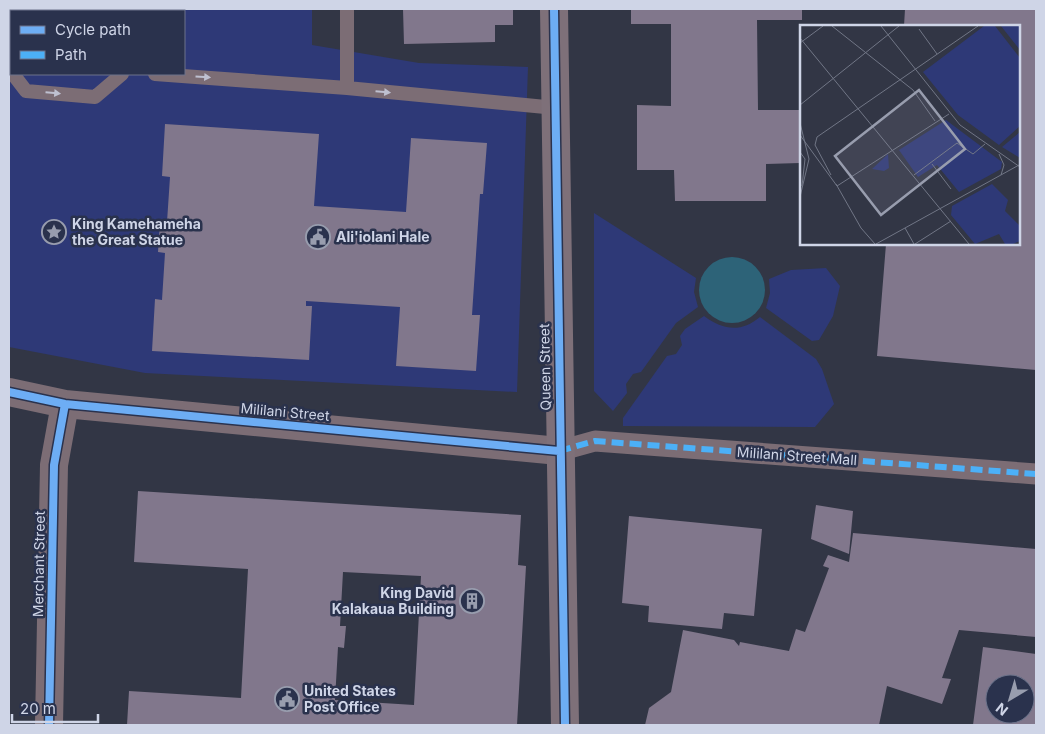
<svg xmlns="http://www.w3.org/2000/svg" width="1045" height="734" font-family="Inter,sans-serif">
  <rect width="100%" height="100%" fill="#323645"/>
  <path fill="#2e3977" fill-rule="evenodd" d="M9,9h303v36l107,18 109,4 -11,325 -372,-19 -136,-26zM11,11h173v63h-173z
    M594,213l102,65 -2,14 4,15 -22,16 -35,49 -8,2 -7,10 1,9 -14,18 -19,-20z
    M826,268l14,18 -7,30 -14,24 -7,1 -46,-33 4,-15 -1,-14 22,-9z
    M704,316c19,14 37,17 56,1l56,42 6,10 12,35 -19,23 -192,-1v-8l44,-62 9,-2 6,-9 -2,-9 5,-7z"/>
  <path fill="#2d6378" d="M699 290a33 33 0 1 1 66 0a33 33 0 1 1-66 0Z"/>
  <path fill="#81778c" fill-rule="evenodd" d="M403,9h110v16h-18v17l-91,2z
    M631,9h171v11h-45l1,90h41l1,53 -34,1v37h-91l-1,-31h-37v-65l34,1v-82h-40z
    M905,9h131v361l-159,-14 9,-112h133v-218h-115z
    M165,124l154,10 -5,72 92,6 5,-74 76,5 -4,51h-3l-8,121h8l-4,56 -80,-5 4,-59 -94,-6v5h6l-3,54 -157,-9 3,-52 7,1 3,-47 -7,-1 2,-30h7l3,-45 -8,-1z
    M138,491l383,24 -3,50 8,1 -9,159h-390l2,-34 112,7 7,-129 -114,-7zM343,572l78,4 -7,129 -79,-5 3,-53 6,1 2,-22h-6z
    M816,505l37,6 -4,43 -38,-15z
    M629,516l133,13 -8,87 -30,-3 -2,16 -74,-7 1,-16 -27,-3z
    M853,533l183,16v88l-77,-7 -17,48 9,1 -9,25 -55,-18 -8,39h-234l4,-17 22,-16 12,-62 51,10 5,6 1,-4 49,9 7,-22 9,3 24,-64 -6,-2 5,-11 21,7z
    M983,647l53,7v71h-63zM995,684h30v30h-30z"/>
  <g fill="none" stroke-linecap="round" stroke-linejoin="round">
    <path stroke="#7c6d75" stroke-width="14" d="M347,9v79
      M13,74l13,17 69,6 27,-23
      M155,74l192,14 209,20"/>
    <path stroke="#7c6d75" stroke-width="21" d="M559,451l36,-10 441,33"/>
    <path stroke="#7c6d75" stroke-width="28" d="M9,392l56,12 494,47
      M49,725l5,-260 11,-61"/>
    <path stroke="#7e7079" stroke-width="28" d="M554,9l11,716"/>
    <path stroke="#4cb0f7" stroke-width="6" stroke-dasharray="12 6" stroke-linecap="butt" d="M559,451l36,-10 441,33"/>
    <defs>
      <path id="cycleway" d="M554,9l11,716
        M9,392l56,12 494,47
        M49,725l5,-260 11,-61"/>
    </defs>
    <use href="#cycleway" stroke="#2a324d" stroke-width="11"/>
    <use href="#cycleway" stroke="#6dadf4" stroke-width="8"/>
  </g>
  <defs><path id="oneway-solid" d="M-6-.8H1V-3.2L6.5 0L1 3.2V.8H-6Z" transform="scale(1.25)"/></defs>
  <g fill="#bec0d0">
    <use href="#oneway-solid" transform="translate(203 77) rotate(4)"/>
    <use href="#oneway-solid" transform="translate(383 92) rotate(5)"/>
    <use href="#oneway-solid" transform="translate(53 93) rotate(5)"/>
  </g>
  <defs>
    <symbol id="sight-ring" viewBox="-11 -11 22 22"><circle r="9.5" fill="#2a324d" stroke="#989dae" stroke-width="1.5"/><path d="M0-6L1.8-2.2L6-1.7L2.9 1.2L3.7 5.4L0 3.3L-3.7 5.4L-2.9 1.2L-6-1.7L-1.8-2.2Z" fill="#989dae"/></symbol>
    <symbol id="civic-ring" viewBox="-11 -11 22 22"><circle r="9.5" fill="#2a324d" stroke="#989dae" stroke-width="1.5"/><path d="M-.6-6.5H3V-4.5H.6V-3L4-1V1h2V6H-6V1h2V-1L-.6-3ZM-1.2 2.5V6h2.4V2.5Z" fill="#989dae"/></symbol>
    <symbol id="building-ring" viewBox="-11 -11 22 22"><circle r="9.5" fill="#2a324d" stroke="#989dae" stroke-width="1.5"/><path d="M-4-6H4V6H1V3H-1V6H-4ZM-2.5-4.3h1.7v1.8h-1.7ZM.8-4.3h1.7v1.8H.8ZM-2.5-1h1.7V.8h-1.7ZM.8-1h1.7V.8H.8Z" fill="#989dae"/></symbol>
  </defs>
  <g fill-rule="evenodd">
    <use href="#sight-ring" x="40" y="218" width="28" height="28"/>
    <use href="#civic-ring" x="304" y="223" width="28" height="28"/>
    <use href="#building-ring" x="458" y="587" width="28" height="28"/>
    <use href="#civic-ring" x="273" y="685" width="28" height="28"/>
  </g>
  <g text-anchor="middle" stroke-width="5" stroke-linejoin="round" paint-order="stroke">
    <g font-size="14" font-weight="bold" fill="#cfd5e7" stroke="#2a324d" text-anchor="start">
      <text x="72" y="229">King Kamehameha<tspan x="72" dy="16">the Great Statue</tspan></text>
      <text x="336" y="242">Ali'iolani Hale</text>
      <text x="454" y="598" text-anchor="end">King David<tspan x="454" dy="16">Kalakaua Building</tspan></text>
      <text x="304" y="696">United States<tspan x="304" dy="16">Post Office</tspan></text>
    </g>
    <g font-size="14" fill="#cfd5e7" stroke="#2a324d">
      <text transform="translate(545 367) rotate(-91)" y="5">Queen Street</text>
      <text transform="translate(285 412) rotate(5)" y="5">Mililani Street</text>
      <text transform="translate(797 456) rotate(4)" y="5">Mililani Street Mall</text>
      <text transform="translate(39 564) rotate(-89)" y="5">Merchant Street</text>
    </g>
  </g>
  <g transform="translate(800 25)">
    <rect width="220" height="220" fill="#323645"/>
    <path d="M184,1h11l25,32v68l-21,19 -41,-30 -35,-43zM201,1h19v24zM146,95l56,42 -1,7 -42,23 -22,-27 -19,12 -19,-27zM220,107v26l-18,-11zM88,129l1,14 -5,3 -12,-2zM192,159l16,16 -3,11 15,15v15l-7,3h-8l-6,-10 -24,10 -24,-29 1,-9z" fill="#2e3977"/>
    <path fill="none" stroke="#717686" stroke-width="1" d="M32,1l81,64 22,31M81,1l79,99 60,42M119,4l18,25M0,13l169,206M0,18l23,-17M0,80l99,-79M0,98l9,36 -9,38M0,110l37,51M0,126v18M0,127l5,7 -3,27M199,129l5,11 -3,10M132,139l19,25M31,150l-16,-30 2,-8 161,-111M114,150l43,-32 16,11 12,-10M36,159l25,44 14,16M37,161l112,-72M105,203l9,16M76,219l143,-79M115,219l36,-23"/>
    <path fill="#989dae" fill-opacity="0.15" stroke="#989dae" stroke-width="2.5" d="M119,65l46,59 -84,66 -46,-59z"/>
    <rect width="220" height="220" fill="none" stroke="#cfd5e7" stroke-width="2.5"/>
  </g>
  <rect width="1045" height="734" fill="none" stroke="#cfd5e7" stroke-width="20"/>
  <rect x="10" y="10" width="175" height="65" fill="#2a324d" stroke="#6c738b"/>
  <rect x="20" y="26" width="25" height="8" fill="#6dadf4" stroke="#6c738b"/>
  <text x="55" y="35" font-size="15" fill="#cfd5e7">Cycle path</text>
  <rect x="20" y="51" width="25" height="8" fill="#4cb0f7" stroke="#6c738b"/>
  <text x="55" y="60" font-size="15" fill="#cfd5e7">Path</text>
  <g transform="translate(1010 699) rotate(218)"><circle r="24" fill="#2a324d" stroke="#6c738b"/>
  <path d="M0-4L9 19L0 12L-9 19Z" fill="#989dae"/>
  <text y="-8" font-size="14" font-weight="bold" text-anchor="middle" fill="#cfd5e7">N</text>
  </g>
  <path d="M12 714v8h86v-8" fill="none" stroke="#cfd5e7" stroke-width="2.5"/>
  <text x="20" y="714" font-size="15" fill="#cfd5e7" stroke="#2a324d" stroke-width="4" paint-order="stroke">20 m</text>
</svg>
